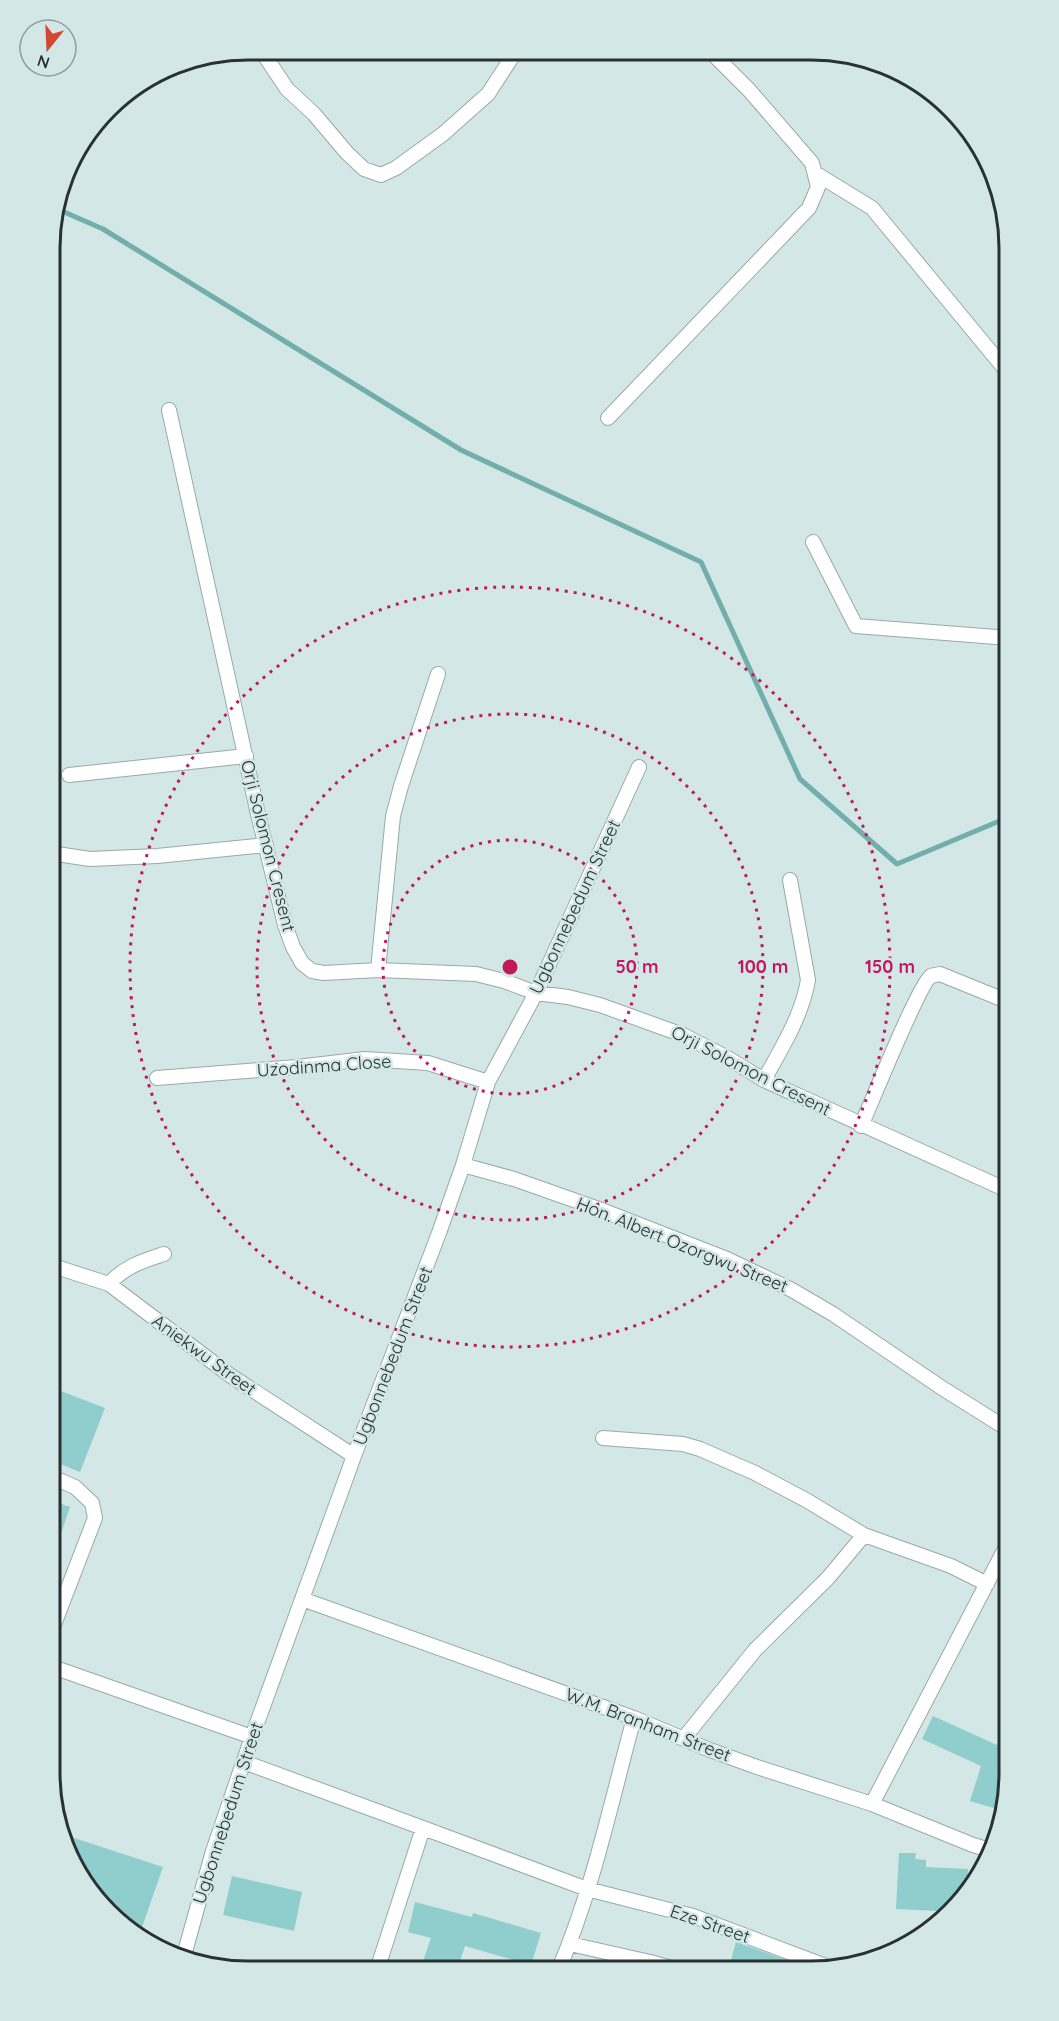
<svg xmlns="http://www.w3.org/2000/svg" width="1059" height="2021" font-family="Quicksand,sans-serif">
  <rect width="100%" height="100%" fill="#d3e7e7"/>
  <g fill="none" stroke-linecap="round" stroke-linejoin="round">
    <path stroke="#71aead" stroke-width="5" d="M55,208l48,21 358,221 240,112 99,217 97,85 112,-47"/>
  </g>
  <path fill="#90cecd" d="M50,1387l55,21 -25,64 -30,-12z
    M50,1500l20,7 -18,53h-2z
    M933,1716l64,29 12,-27v69l-6,24 -33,-10 11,-35 -59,-27z
    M59,1833l104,34 -24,69 -22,-13z
    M899,1853h17l-1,6 11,1v7l42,2 -1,26 -29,28v-12l-42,-2z
    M232,1876l70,16 -8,39 -71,-16z
    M415,1902l57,15 1,-4 68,20 -10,32 -66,-19 -8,24h-37l11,-32 -23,-6z
    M736,1942l50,18 -4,11h-54z"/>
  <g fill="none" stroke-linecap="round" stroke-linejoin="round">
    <defs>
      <path id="minor" d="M261,50l26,39 27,25 33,39 17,16 17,6 15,-7 47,-34 45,-40 28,-43
        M815,173l57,35 137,166
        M169,410l89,404 27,111 8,22 9,16 10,8 12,2 54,-3 98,4 28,7 32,12 32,4 32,8 83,30 43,22 38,23 245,111
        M608,418l201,-210 9,-21 -6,-24 -63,-73 -38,-38
        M813,542l43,84 153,12
        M69,775l177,-19
        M50,853l40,6 67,-3 109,-11
        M378,970l15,-154 8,-30 37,-112
        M157,1078l140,-11 68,-8 63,4 60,19
        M764,1080c17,-31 38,-64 44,-100l-18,-100
        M861,1126c10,-22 58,-142 70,-150 3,-1 6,-1 9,-2l69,28
        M463,1165l51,14 85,30 128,50 65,31 41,24 109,74 67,42
        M50,1265l59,19 122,92 123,80
        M109,1284c16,-18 34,-23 55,-30
        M603,1438l80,6 17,5 55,24 51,27 58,35 -36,43 -73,72 -71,88
        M864,1535l87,31 36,18
        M302,1599l332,119 76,32 47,17 115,37 101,41 20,6
        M50,1635l45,-117 -3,-15 -17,-16 -25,-11
        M50,1666l202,71
        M244,1762l179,66
        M872,1804l137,-263
        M570,1944l80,18 32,9
        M183,1959l30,-108 39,-114 102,-281 85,-223 24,-68 25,-83 48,-89 103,-226
        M377,1970l46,-142 164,61 106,27 138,52
        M558,1971c35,-81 53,-169 76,-253"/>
    </defs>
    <use href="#minor" stroke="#97aaa9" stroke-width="16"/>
    <use href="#minor" stroke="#fff" stroke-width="14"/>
  </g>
  <g fill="none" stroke="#c2185b" stroke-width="3" stroke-dasharray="3 6">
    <circle cx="510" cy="967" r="127"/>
    <circle cx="510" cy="967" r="253"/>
    <circle cx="510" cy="967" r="380"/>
  </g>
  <g text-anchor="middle" stroke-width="5" stroke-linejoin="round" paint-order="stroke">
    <g font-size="18" fill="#293131" stroke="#d3e7e7">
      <text transform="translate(268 846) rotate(76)" y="6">Orji Solomon Cresent</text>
      <text transform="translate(575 907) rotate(-65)" y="6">Ugbonnebedum Street</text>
      <text transform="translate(324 1066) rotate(-4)" y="6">Uzodinma Close</text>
      <text transform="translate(751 1071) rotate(27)" y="6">Orji Solomon Cresent</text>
      <text transform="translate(682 1245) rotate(22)" y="6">Hon. Albert Ozorgwu Street</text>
      <text transform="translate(204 1355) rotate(36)" y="6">Aniekwu Street</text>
      <text transform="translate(393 1356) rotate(-69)" y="6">Ugbonnebedum Street</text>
      <text transform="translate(648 1725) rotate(21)" y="6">W.M. Branham Street</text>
      <text transform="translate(228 1813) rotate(-72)" y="6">Ugbonnebedum Street</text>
      <text transform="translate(710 1924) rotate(19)" y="6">Eze Street</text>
    </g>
  </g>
  <path d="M0 0H1059V2021H0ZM248 60H811A188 188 0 0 1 999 248V1773A188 188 0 0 1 811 1961H248A188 188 0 0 1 60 1773V248A188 188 0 0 1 248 60Z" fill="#d3e7e7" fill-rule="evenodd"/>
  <path fill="none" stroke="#293131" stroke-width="3" d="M248 60H811A188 188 0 0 1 999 248V1773A188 188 0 0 1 811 1961H248A188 188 0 0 1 60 1773V248A188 188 0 0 1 248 60Z"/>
  <circle cx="510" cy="967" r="9" fill="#c2185b" stroke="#d3e7e7" stroke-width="3"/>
  <g font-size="18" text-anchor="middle" font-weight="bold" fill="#c2185b" stroke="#d3e7e7" stroke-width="5" stroke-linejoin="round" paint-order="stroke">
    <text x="637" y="973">50 m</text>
    <text x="763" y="973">100 m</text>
    <text x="890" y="973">150 m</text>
  </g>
  <g transform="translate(48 48) rotate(198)"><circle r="28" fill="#d3e7e7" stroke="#8f9e9e" stroke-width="1.5"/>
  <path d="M0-4.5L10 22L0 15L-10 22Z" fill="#d34731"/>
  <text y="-9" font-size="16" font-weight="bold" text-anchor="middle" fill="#293131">N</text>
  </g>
</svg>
